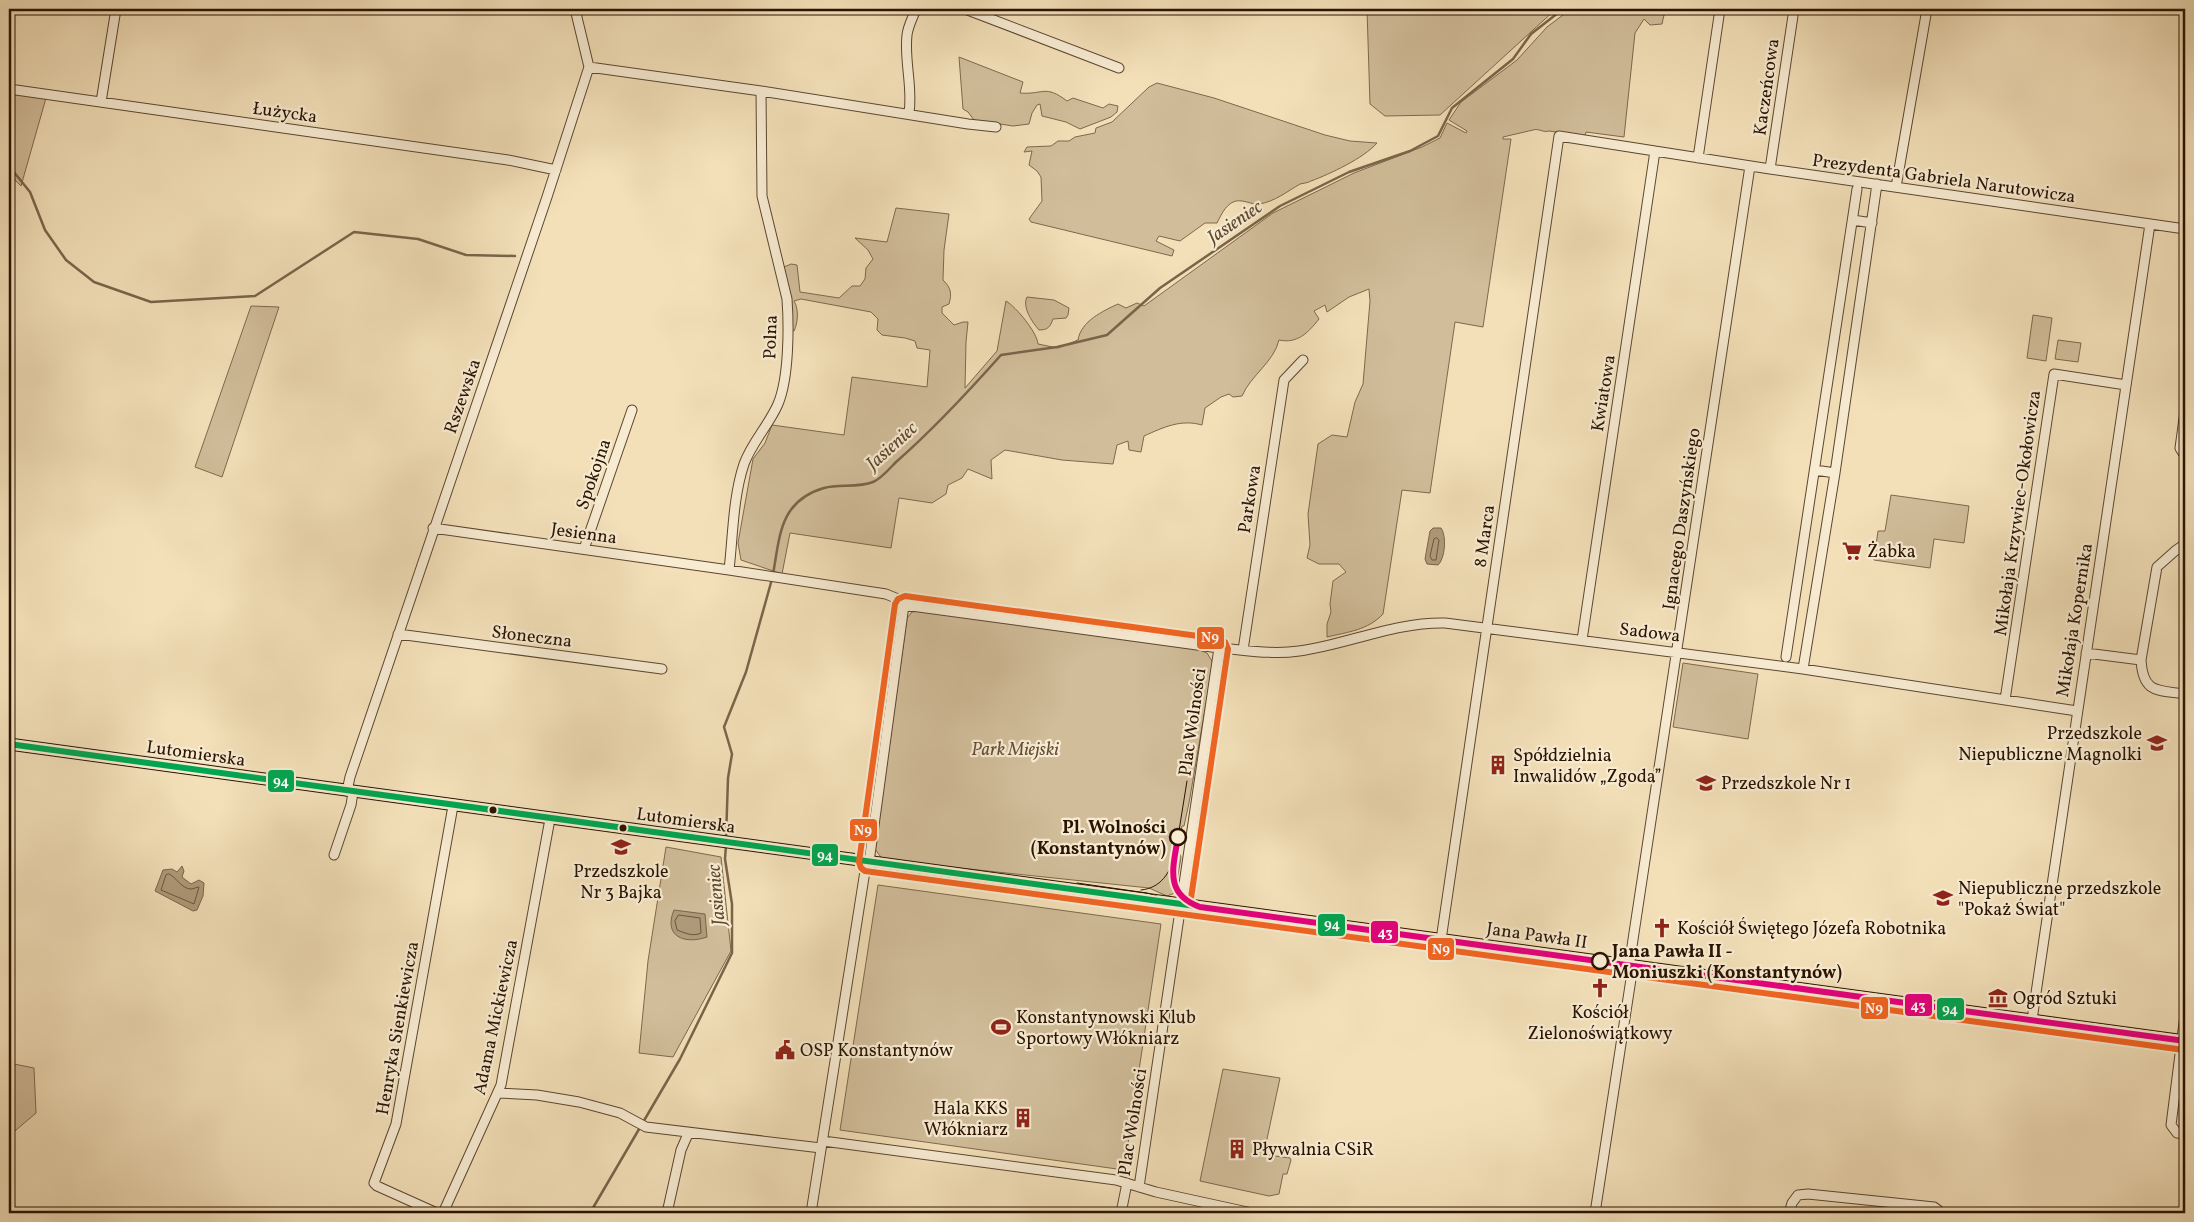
<svg xmlns="http://www.w3.org/2000/svg" width="2194" height="1222" font-family="Vollkorn,serif">
  <rect width="100%" height="100%" fill="#f3e0b9"/>
  <filter id="stains"><feTurbulence type="fractalNoise" baseFrequency=".004" numOctaves="4"/><feColorMatrix values="0 0 0 0 .2 0 0 0 0 .09 0 0 0 0 .02 0 0 0 .5 -.17"/></filter>
  <radialGradient id="worn" r=".72"><stop offset=".6" stop-color="#630" stop-opacity="0"/><stop offset="1" stop-color="#630" stop-opacity=".3"/></radialGradient>
  <path fill="#d1bd9a" stroke="#7e684e" d="M1367,9h189l-116,106 -55,1 -15,-12z
    M1571,9h105v2l-12,4 -2,9 -12,1 -6,-6 -9,14 -11,104 -38,-5 -1,4 -36,-5c-6,2 -10,-3 -16,-1 -10,2 -20,5 -30,7v2h8l-28,188 -28,-5 -25,171 -28,-3 -19,124c-15,16 -35,18 -56,23v-13l4,-12 -1,-8 3,-23 13,-9 -7,-8h-20l-12,-6 3,-13 -2,-31 10,-70 14,-9 15,2 8,-35 8,-18 7,-83 -1,-12 -20,8 -22,15 -2,-7 -11,6 5,8c-11,14 -22,25 -40,21 -5,22 -28,35 -37,56l-9,1 -4,-3 -8,3 -16,11 -3,17c-21,-6 -38,2 -58,11l-3,16 -12,-2 -1,-9 -11,4 -4,19 -51,-4 -57,-10 -14,10 1,19 -24,-10 -6,9 -14,7 -2,9 -14,9 -33,-5 -8,50 -101,-15 -8,41 -41,-14 -3,-17 15,-84 12,-16 7,-18 72,10 8,-58 75,10 3,-37 -13,-2 -2,-7 -10,-3 -23,-3 -5,-5 1,-11 -7,-7 -70,-13 -7,2c5,8 4,22 0,30l-2,-1 -1,-20 -7,-43 7,-3 6,1 3,27 39,6 13,-12h8l5,-7 1,-11 7,-9 -5,-9 -13,-12 32,4 9,-34 53,6 -5,36 -1,30c8,8 9,13 6,24l-7,3v6l12,12 9,-3h5l-2,20 -1,46 32,-37 9,-50c10,6 31,31 32,43l20,4 20,-8c3,-19 25,-29 40,-36l8,4 11,-5 7,3 129,-93 81,-40 68,-26 18,-9 7,-15 19,10 1,-2 -18,-11 12,-18 56,-42 30,-33z
    M959,57l64,25 -3,11c23,2 25,-9 47,8l6,-3 30,10 6,-4 9,2 -1,6 -6,5 -31,12 -14,-7 -24,-6 -2,-12 -3,1 -5,8 -3,11 -16,2 -39,-6 -6,-8 -5,-3z
    M1157,83l57,15 111,37 25,6 27,2c-13,15 -47,31 -66,38 -3,2 -7,2 -11,3 -12,7 -26,18 -41,20 -8,1 -17,-6 -26,-2 -8,4 -12,13 -16,21h-12l-25,18 -21,-5 -3,5 18,9 -2,6 -141,-34 -2,-3 13,-18 -1,-24 -4,-6 -8,-6 3,-14 -8,1 3,-5 24,-1 7,-5h11l6,-4 20,-4 1,-5 16,-6 37,-35z
    M9,93l37,5 -25,88 -12,-12z
    M1027,297l27,3 15,8 -1,7 -2,3 -13,1c-3,8 -5,11 -14,11 -7,-8 -17,-23 -12,-33z
    M251,306l28,1 -57,170 -27,-10z
    M2033,315l19,3 -6,43 -19,-3z
    M2058,340l23,3 -3,19 -23,-3z
    M1891,495l78,11 -5,37 -30,-4 -4,29 -56,-8 4,-29h7z
    M920,611l277,38 10,4 6,10 -24,140 -5,23h-2l-4,25 3,6 -6,36 -8,3 -18,-8 -266,-28 -8,-11 32,-231 5,-6z
    M1683,663l75,11 -10,65 -75,-12z
    M666,847l55,10 10,94 -58,106 -34,-4 9,-92z
    M878,885l283,39 -37,246 -284,-40z
    M9,1063l25,5 2,45 -27,23z
    M1223,1069l57,9 -16,75 2,3 2,-1 22,3 1,2 -4,14h-4l-4,20 -10,2 -69,-15z"/>
  <path fill="#af9a7a" stroke="#7a644a" d="M1433,528h8c6,8 4,31 -3,37l-11,-1 -2,-5 5,-28z
    M182,866l2,5 -2,6 9,7 8,-4 5,3 -1,13 -6,14 -4,1 -38,-20 8,-21 9,-1 5,3z
    M674,910l31,4 2,23c-23,8 -44,-1 -33,-27z"/>
  <g fill="none" stroke-linecap="round" stroke-linejoin="round">
    <path stroke="#6c563e" stroke-width="1" d="M1437,538l2,2 -3,20h-4l-2,-4 4,-17z
      M169,874c7,3 13,15 22,15 3,0 5,-2 8,-2l-5,17 -33,-14 5,-15z
      M679,915l21,3 1,15c-8,4 -16,0 -24,-3l-2,-9z"/>
    <path stroke="#7a644a" stroke-width="2.5" d="M9,166l21,26 15,38 21,30 28,22 57,20 104,-6 99,-64 64,7 48,16 49,1
      M773,574c7,-37 6,-73 51,-86 15,-4 34,0 49,-6 8,-3 17,-14 23,-20 38,-33 72,-70 105,-107l56,-8 50,-12 53,-47 120,-82 69,-34 61,-21 28,-15 14,-28 61,-49 18,-25 32,-25
      M726,839l2,-61 4,-24 -8,-27 22,-55 26,-93
      M590,1213l90,-154 52,-106v-49l-7,-45 1,-14"/>
    <defs>
      <path id="minor" d="M965,9l154,59
        M589,67l172,24 1,105 25,103c2,28 2,79 -9,105 -9,21 -26,38 -34,60 -11,33 -11,71 -15,106
        M9,89l499,71 48,10
        M761,91l207,33 28,3
        M101,102l15,-93
        M909,113c4,-26 -5,-52 -2,-78 1,-9 6,-18 9,-26
        M1698,158l22,-149
        M1770,169l24,-160
        M1896,187l31,-178
        M1853,220l19,3
        M2185,411l-5,37 5,8
        M1815,470l20,3
        M433,528l296,42 157,24 12,5 6,6
        M584,549l48,-139
        M904,605l315,43 -80,539
        M398,634l264,35
        M1582,640l73,-489
        M1219,648c27,2 53,7 80,3 50,-7 95,-29 146,-28l358,46 274,42
        M1243,650l41,-270 19,-20
        M2086,653l55,7c2,34 17,30 44,34
        M1786,657l71,-468
        M2141,660l16,-93 18,-16 10,-7
        M1803,669l32,-196 42,-289
        M2005,700l49,-326 72,11
        M347,791l3,-14 197,-580 42,-130 -14,-58
        M334,855l17,-50 2,-13
        M1441,940l118,-804 211,33 415,60
        M2185,1015l-14,110 6,8 8,1
        M2032,1020l118,-796
        M498,1093l39,2 42,7 41,11 26,14 175,21
        M823,1141l293,39 40,12 96,21
        M437,1213l-60,-27 -3,-3 22,-59 57,-318
        M443,1213l58,-128 49,-266
        M667,1213l14,-63 7,-16
        M811,1213l54,-342 5,-16 34,-250
        M1121,1213l6,-30
        M1595,1213l36,-234 -2,-13 121,-800
        M1789,1213l3,-10 6,-8 10,-1 126,13 8,6"/>
      <path id="major" d="M9,744l2176,297"/>
    </defs>
    <use href="#minor" stroke="#5c462f" stroke-width="11"/>
    <use href="#major" stroke="#2a1301" stroke-width="13"/>
    <use href="#minor" stroke="#f7ebd2" stroke-width="9"/>
    <use href="#major" stroke="#f3e0b9" stroke-width="11"/>
    <path stroke="#2a1301" stroke-width="1" d="M1178,837l9,-56
      M1077,883l70,10 39,12 14,2
      M1141,890c20,-2 29,-17 34,-35"/>
    <defs>
      <path id="bus-1" d="M9,744l2176,297"/>
      <path id="bus-2" d="M1191,898l37,-249 -3,-7 -5,-3 -315,-43 -7,3 -3,5 -36,258 2,6 4,3 1319,179"/>
    </defs>
    <use href="#bus-1" stroke="#f7ebd2" stroke-width="10"/>
    <use href="#bus-2" stroke="#f7ebd2" stroke-width="10"/>
    <use href="#bus-1" stroke="#00a651" stroke-width="6"/>
    <use href="#bus-2" stroke="#f26522" stroke-width="6"/>
    <defs>
      <path id="tram-1" d="M1178,837c-5,31 -14,57 22,70l985,134"/>
    </defs>
    <use href="#tram-1" stroke="#f7ebd2" stroke-width="10"/>
    <use href="#tram-1" stroke="#e5007d" stroke-width="6"/>
  </g>
  <defs>
    <symbol id="supermarket-bare" viewBox="-9 -9 18 18"><path d="M-6-5.5h2.5l.6 2H6L4.5 2H-2.5L-4.4-4H-6ZM-1.5 3.2a1.3 1.3 0 1 0 .1 0ZM3 3.2a1.3 1.3 0 1 0 .1 0Z" fill="#8f2418" stroke="#f7ebd2" stroke-width="2.5" paint-order="stroke"/></symbol>
    <symbol id="school-bare" viewBox="-9 -9 18 18"><path d="M0-5L7-2L0 1L-7-2ZM-4 1L0 2.5L4 1V4Q0 6-4 4Z" fill="#8f2418" stroke="#f7ebd2" stroke-width="2.5" paint-order="stroke"/></symbol>
    <symbol id="building-bare" viewBox="-9 -9 18 18"><path d="M-4-6H4V6H1V3H-1V6H-4ZM-2.5-4.3h1.7v1.8h-1.7ZM.8-4.3h1.7v1.8H.8ZM-2.5-1h1.7V.8h-1.7ZM.8-1h1.7V.8H.8Z" fill="#8f2418" stroke="#f7ebd2" stroke-width="2.5" paint-order="stroke"/></symbol>
    <symbol id="church-bare" viewBox="-9 -9 18 18"><path d="M-1.2-6h2.4v3.5h3.3v2.4h-3.3V6h-2.4V-.1h-3.3v-2.4h3.3Z" fill="#8f2418" stroke="#f7ebd2" stroke-width="2.5" paint-order="stroke"/></symbol>
    <symbol id="museum-bare" viewBox="-9 -9 18 18"><path d="M0-6L6-3V-2H-6V-3ZM-5-1h2V3h-2ZM-1-1h2V3h-2ZM3-1h2V3H3ZM-6 4H6V6H-6Z" fill="#8f2418" stroke="#f7ebd2" stroke-width="2.5" paint-order="stroke"/></symbol>
    <symbol id="stadium-bare" viewBox="-9 -9 18 18"><path d="M0-5a6.5 5 0 1 0 0 10a6.5 5 0 1 0 0-10ZM-3.5-1.8h7v3.6h-7Z" fill="#8f2418" stroke="#f7ebd2" stroke-width="2.5" paint-order="stroke"/></symbol>
    <symbol id="civic-bare" viewBox="-9 -9 18 18"><path d="M-.6-6.5H3V-4.5H.6V-3L4-1V1h2V6H-6V1h2V-1L-.6-3ZM-1.2 2.5V6h2.4V2.5Z" fill="#8f2418" stroke="#f7ebd2" stroke-width="2.5" paint-order="stroke"/></symbol>
  </defs>
  <g fill-rule="evenodd">
    <use href="#supermarket-bare" x="1838" y="537" width="28" height="28"/>
    <use href="#school-bare" x="2143" y="729" width="28" height="28"/>
    <use href="#building-bare" x="1484" y="751" width="28" height="28"/>
    <use href="#school-bare" x="1692" y="769" width="28" height="28"/>
    <use href="#school-bare" x="607" y="833" width="28" height="28"/>
    <use href="#school-bare" x="1929" y="884" width="28" height="28"/>
    <use href="#church-bare" x="1648" y="914" width="28" height="28"/>
    <use href="#church-bare" x="1586" y="974" width="28" height="28"/>
    <use href="#museum-bare" x="1984" y="984" width="28" height="28"/>
    <use href="#stadium-bare" x="987" y="1013" width="28" height="28"/>
    <use href="#civic-bare" x="771" y="1036" width="28" height="28"/>
    <use href="#building-bare" x="1009" y="1104" width="28" height="28"/>
    <use href="#building-bare" x="1223" y="1135" width="28" height="28"/>
  </g>
  <g fill="#2a1301" stroke="#f7ebd2" stroke-width="2">
    <circle cx="493" cy="810" r="4.5"/>
    <circle cx="623" cy="828" r="4.5"/>
  </g>
  <g fill="#f7ebd2" stroke="#2a1301" stroke-width="2.5">
    <circle cx="1178" cy="837" r="8"/>
    <circle cx="1600" cy="961" r="8"/>
  </g>
  <g text-anchor="middle" stroke-width="4.5" stroke-linejoin="round" paint-order="stroke">
    <g font-size="18" fill="#2a1301" stroke="#f7ebd2">
      <text transform="translate(1766 87) rotate(-82)" y="6">Kaczeńcowa</text>
      <text transform="translate(285 112) rotate(8)" y="6">Łużycka</text>
      <text transform="translate(1944 178) rotate(8)" y="6">Prezydenta Gabriela Narutowicza</text>
      <text transform="translate(770 337) rotate(-88)" y="6">Polna</text>
      <text transform="translate(1603 393) rotate(-81)" y="6">Kwiatowa</text>
      <text transform="translate(462 396) rotate(-71)" y="6">Rszewska</text>
      <text transform="translate(593 474) rotate(-71)" y="6">Spokojna</text>
      <text transform="translate(1249 499) rotate(-81)" y="6">Parkowa</text>
      <text transform="translate(2017 513) rotate(-82)" y="6">Mikołaja Krzywiec-Okołowicza</text>
      <text transform="translate(1681 519) rotate(-82)" y="6">Ignacego Daszyńskiego</text>
      <text transform="translate(584 533) rotate(8)" y="6">Jesienna</text>
      <text transform="translate(1484 536) rotate(-82)" y="6">8 Marca</text>
      <text transform="translate(2074 620) rotate(-81)" y="6">Mikołaja Kopernika</text>
      <text transform="translate(1650 632) rotate(7)" y="6">Sadowa</text>
      <text transform="translate(532 636) rotate(7)" y="6">Słoneczna</text>
      <text transform="translate(1192 722) rotate(-82)" y="6">Plac Wolności</text>
      <text transform="translate(196 753) rotate(8)" y="6">Lutomierska</text>
      <text transform="translate(686 820) rotate(8)" y="6">Lutomierska</text>
      <text transform="translate(1537 935) rotate(8)" y="6">Jana Pawła II</text>
      <text transform="translate(495 1017) rotate(-78)" y="6">Adama Mickiewicza</text>
      <text transform="translate(397 1028) rotate(-80)" y="6">Henryka Sienkiewicza</text>
      <text transform="translate(1132 1122) rotate(-81)" y="6">Plac Wolności</text>
    </g>
    <g font-size="18" fill="#2a1301" stroke="#f7ebd2" text-anchor="start">
      <text x="1867" y="557">Żabka</text>
      <text x="2142" y="739" text-anchor="end">Przedszkole<tspan x="2142" dy="21">Niepubliczne Magnolki</tspan></text>
      <text x="1513" y="761">Spółdzielnia<tspan x="1513" dy="21">Inwalidów „Zgoda”</tspan></text>
      <text x="1721" y="789">Przedszkole Nr 1</text>
      <text x="621" y="877" text-anchor="middle">Przedszkole<tspan x="621" dy="21">Nr 3 Bajka</tspan></text>
      <text x="1958" y="894">Niepubliczne przedszkole<tspan x="1958" dy="21">"Pokaż Świat"</tspan></text>
      <text x="1677" y="934">Kościół Świętego Józefa Robotnika</text>
      <text x="2013" y="1004">Ogród Sztuki</text>
      <text x="1600" y="1018" text-anchor="middle">Kościół<tspan x="1600" dy="21">Zielonoświątkowy</tspan></text>
      <text x="1016" y="1023">Konstantynowski Klub<tspan x="1016" dy="21">Sportowy Włókniarz</tspan></text>
      <text x="800" y="1056">OSP Konstantynów</text>
      <text x="1008" y="1114" text-anchor="end">Hala KKS<tspan x="1008" dy="21">Włókniarz</tspan></text>
      <text x="1252" y="1155">Pływalnia CSiR</text>
    </g>
    <g font-size="18" font-style="italic" fill="#644e37" stroke="#f7ebd2">
      <text x="1015" y="755">Park Miejski</text>
    </g>
    <g font-size="18" font-weight="bold" fill="#2a1301" stroke="#f7ebd2" text-anchor="end">
      <text x="1166" y="833">Pl. Wolności<tspan x="1166" dy="21">(Konstantynów)</tspan></text>
      <text x="1612" y="957" text-anchor="start">Jana Pawła II -<tspan x="1612" dy="21">Moniuszki (Konstantynów)</tspan></text>
    </g>
    <g font-size="19" font-style="italic" fill="#5f4931" stroke="#f7ebd2">
      <text transform="translate(1234 221) rotate(-34)" y="7">Jasieniec</text>
      <text transform="translate(891 445) rotate(-42)" y="7">Jasieniec</text>
      <text transform="translate(715 895) rotate(-95)" y="7">Jasieniec</text>
    </g>
  </g>
  <g stroke="#f7ebd2" stroke-width="2">
    <rect x="1196" y="626" width="29" height="24" rx="5" fill="#f26522"/>
    <rect x="267" y="769" width="28" height="24" rx="5" fill="#00a651"/>
    <rect x="849" y="818" width="29" height="24" rx="5" fill="#f26522"/>
    <rect x="811" y="843" width="28" height="24" rx="5" fill="#00a651"/>
    <rect x="1317" y="913" width="29" height="24" rx="5" fill="#00a651"/>
    <rect x="1370" y="920" width="29" height="24" rx="5" fill="#e5007d"/>
    <rect x="1427" y="937" width="28" height="24" rx="5" fill="#f26522"/>
    <rect x="1904" y="993" width="29" height="24" rx="5" fill="#e5007d"/>
    <rect x="1860" y="996" width="29" height="24" rx="5" fill="#f26522"/>
    <rect x="1936" y="997" width="29" height="24" rx="5" fill="#00a651"/>
  </g>
  <g font-size="14" text-anchor="middle" font-weight="bold" fill="#fff">
    <text x="1210" y="642">N9</text>
    <text x="281" y="786">94</text>
    <text x="863" y="835">N9</text>
    <text x="825" y="860">94</text>
    <text x="1332" y="929">94</text>
    <text x="1385" y="937">43</text>
    <text x="1441" y="954">N9</text>
    <text x="1918" y="1010">43</text>
    <text x="1874" y="1013">N9</text>
    <text x="1950" y="1014">94</text>
  </g>
  <rect width="2194" height="1222" fill="none" stroke="#f3e0b9" stroke-width="30"/>
  <rect x="10" y="10" width="2174" height="1202" fill="none" stroke="#2a1301" stroke-width="2.5"/>
  <rect x="15" y="15" width="2164" height="1192" fill="none" stroke="#2a1301"/>
  <rect width="100%" height="100%" filter="url(#stains)"/>
  <rect width="100%" height="100%" fill="url(#worn)"/>
</svg>
